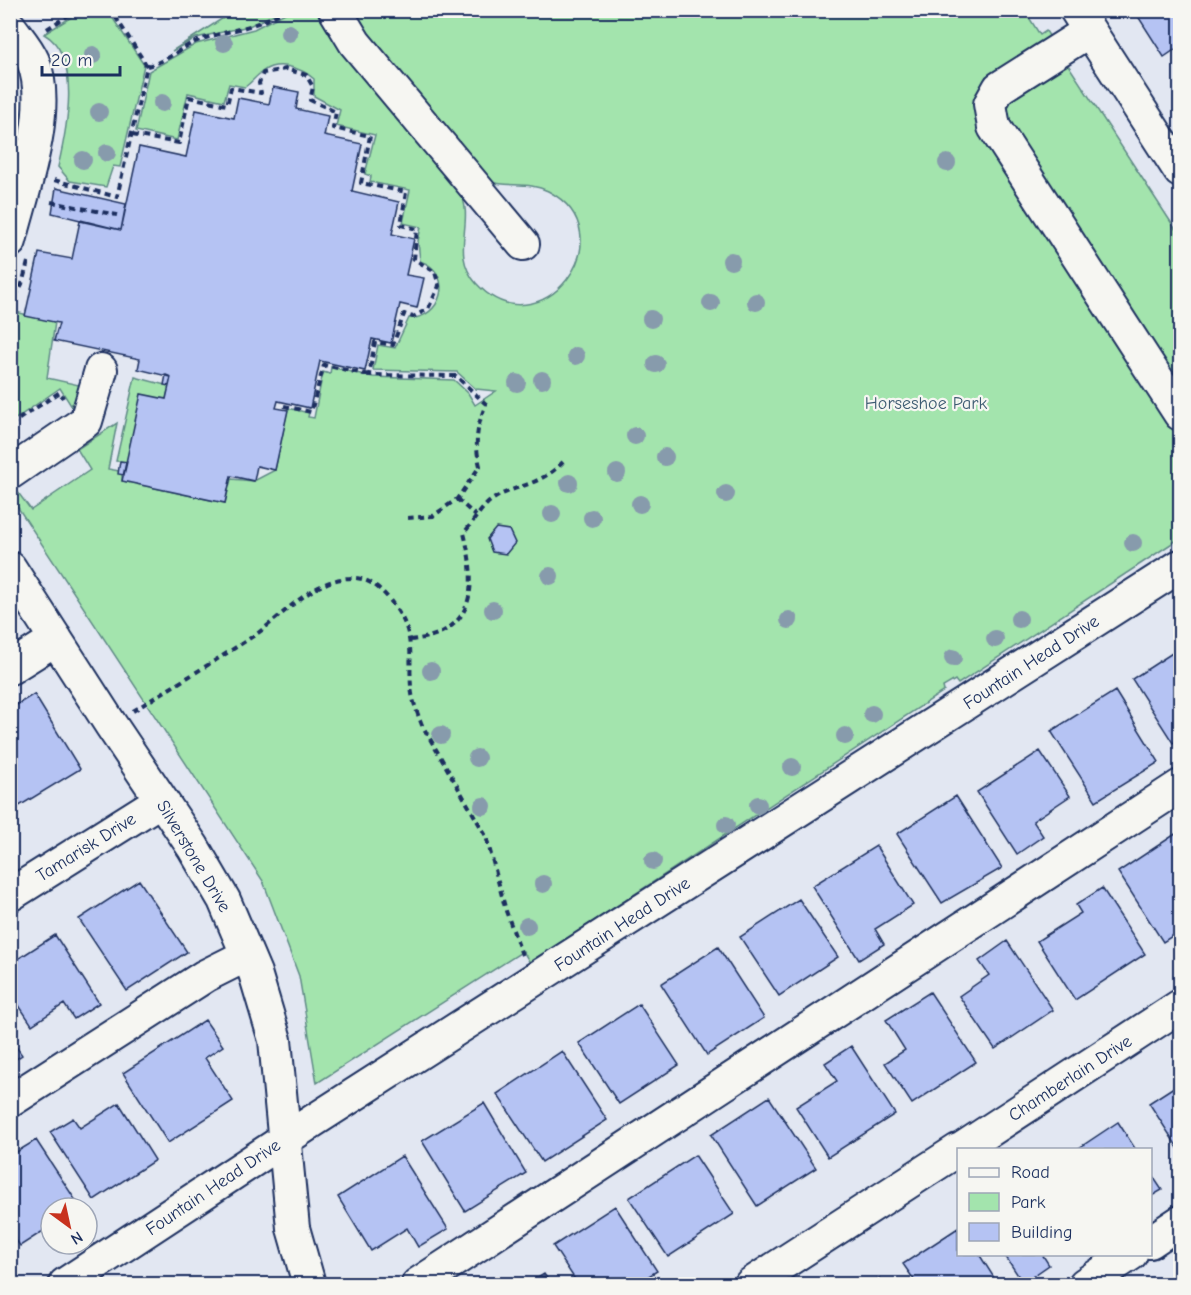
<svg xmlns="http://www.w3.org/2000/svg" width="1191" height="1295" font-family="'Comic Neue',sans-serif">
  <rect width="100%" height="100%" fill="#e2e7f2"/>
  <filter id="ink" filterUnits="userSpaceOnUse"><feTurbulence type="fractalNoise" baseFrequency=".0167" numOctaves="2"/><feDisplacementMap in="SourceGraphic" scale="12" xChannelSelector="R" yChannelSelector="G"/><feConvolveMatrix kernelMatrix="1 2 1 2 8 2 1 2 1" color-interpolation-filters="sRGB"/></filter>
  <g filter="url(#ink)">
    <path fill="#a3e4ad" stroke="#5f8a86" stroke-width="1.5" d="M81,11h27l36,54 -24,102 -7,-1 -7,21 -36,-6 -12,-14c8,-34 25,-111 -14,-133z
      M234,11h47l-32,15 -53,12 -24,13z
      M289,11h28l31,46 112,135c16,29 -11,60 16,91 63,70 155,-48 72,-92 -19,-10 -41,-3 -62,-10l-137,-170h676l15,24 6,-4 134,205v302l-222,146 -3,-4 -12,7 1,4 -414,272 -7,-12 -206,132 -18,-107 -36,-95 -252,-384 -1,-7 4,-3 17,23 59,-40 -13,-21 40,-26 -9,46 11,2 3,3v7l103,22 6,-24 23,2 21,-11 13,-62 21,5 -1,4 6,1 9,-46 7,2 1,-7 42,10 81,3 14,13 7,12 21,-14 -20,-2 -19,-17 -84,-2 5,-25 17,3 14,-30c32,2 47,-45 11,-57l-2,-20 3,-14 -18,-4 7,-33 -40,-8 1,-6 -6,-2 10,-39 -39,-9 4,-16 -26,-14v-17c-12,-11 -36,-19 -51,-8 -7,5 -11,11 -18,16l-16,-3 -5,17 -36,-8 -11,47 -41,-9 13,-60 47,-27 58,-15z
      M11,66c11,26 9,53 3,80l-4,-1z
      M12,311l43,11 -8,56 32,7 -3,19 -4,3 -12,-19 -49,34z
      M135,377l34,9 -3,13 -39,63 -11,-1z"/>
    <path fill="#b5c3f3" stroke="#1b2f5e" stroke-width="1.5" d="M1134,10h46v36l-16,11z
      M273,87l26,5 -3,17 32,7 -4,20 38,8 -10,47 47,11 -7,32 22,5 -8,36 18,3 -7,30 -17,-4 -9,39 -19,-4 -7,32 -45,-10 -10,47 -32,-7 -2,7 12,2 -13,60 -18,-4 -3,15 -23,-5 -6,27 -103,-22 19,-87 25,5 5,-22 -33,-8 2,-10 -86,-18 5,-18 -34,-7 14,-63 33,6 8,-38 41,9 18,-83 47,10 10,-47 38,8 4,-20 31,6z
      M56,188l70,16 -5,26 -69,-17z
      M166,375l5,2 -2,9 -5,-1z
      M120,461l7,1 -3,13 -6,-1z
      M496,528l13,2 6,13 -9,11 -14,-2 -5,-13z
      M1180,648v90l-7,5 -41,-64z
      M1115,691l44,71 -63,39 -45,-70z
      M34,694l46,75 -64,39 -6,-9v-90z
      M1040,751l30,45 -37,25 10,15 -26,18 -40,-62z
      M956,796l46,72 -60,35 -45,-69z
      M1180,831v100l-17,11 -45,-70z
      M876,846l37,59 -38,24 9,15 -25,16 -47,-74z
      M139,880l48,72 -60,39 -48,-72z
      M1102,888l43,66 -70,46 -38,-59 44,-28 -5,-8z
      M799,899l39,58 -59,39 -39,-59z
      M55,935l44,68 -25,16 -10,-15 -32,21 -22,-33v-28z
      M1007,941l46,69 -58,39 -36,-53 30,-21 -10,-14z
      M718,947l46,71 -57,37 -46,-71z
      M930,992l46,70 -64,42 -27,-41 20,-13 -19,-30z
      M639,1004l40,61 -60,39 -40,-61z
      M205,1020l18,26 -18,12 28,43 -65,42 -45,-70z
      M10,1038l12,17 -12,8z
      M851,1046l44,68 -67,43 -32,-50 41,-26 -12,-18z
      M562,1051l45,69 -65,42 -45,-68z
      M1180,1083v68l-31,-48z
      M769,1097l47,71 -59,38 -46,-71z
      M119,1103l36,57 -61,40 -44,-68 23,-14 7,10z
      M484,1103l42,70 -61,38 -43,-70z
      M1118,1122l18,28h-60z
      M36,1140l44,67 -29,1v18l-31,20 -10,-15v-75z
      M695,1155l39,59 -66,43 -39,-59z
      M402,1156l46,73 -30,18 -11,-19 -36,23 -33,-54z
      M1150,1172l12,18 -12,7z
      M615,1206l42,65 -21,13h-15l-4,-5 -9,5h-30l-25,-38z
      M958,1228v26h21l19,30h-36l-3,-4 -8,4h-34l-14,-20z
      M1004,1254h38l7,11 -26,18z
      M1180,1263v14l-6,-10z
      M544,1274l7,10h-23z
      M879,1278l4,6h-14z"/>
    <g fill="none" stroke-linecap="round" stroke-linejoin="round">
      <defs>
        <path id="minor" d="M335,10l20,33 168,201
          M1076,10l104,161
          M10,27c8,11 18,22 23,34 20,49 -11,131 -23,180
          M1089,31l-90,57 -9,16 4,23 186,287
          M10,473l76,-52 15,-51
          M10,568l101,157 82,122 31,53 31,73 20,67 18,188 16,56
          M10,668l46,-29
          M10,895l151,-95
          M10,1101l195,-125 42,-21
          M960,1150l220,-144
          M1150,1242l30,-20
          M65,1284l248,-163 867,-555
          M418,1284l762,-498
          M751,1284l207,-134
          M1085,1284l46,-30"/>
      </defs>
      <use href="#minor" stroke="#1b2f5e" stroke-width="36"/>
      <path stroke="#1b2f5e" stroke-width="4" stroke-dasharray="6 4.5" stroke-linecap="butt" d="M47,29l29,-19
        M147,66c19,-4 33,-18 50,-25 30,-11 60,-13 88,-31
        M132,135l47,8 10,-46 38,8 4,-17 30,5 -2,-10 4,-10 23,-4 20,6 7,12 -3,13 26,12 -3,16 37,8 -9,47 45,9 -5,33 16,4 -3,30 21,13 4,14 -11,23 -15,8 -9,-3 -11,31 -18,-3 -6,33 87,1 30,28c-9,22 -12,38 -6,62l-23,33 -24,17 -25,2
        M54,180l63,17 30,-131 -36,-56
        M51,202l66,13
        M10,306l12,-22 6,-22
        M284,406l27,6 13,-47 45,10
        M10,425l50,-33 3,6
        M457,499l19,17
        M410,640c67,-6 67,-55 54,-107 8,-10 15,-21 24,-30 23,-19 49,-14 75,-41
        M133,711c42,-26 84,-51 125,-78 29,-21 58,-57 98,-55 21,2 36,23 46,40 12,22 7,44 9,68 1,14 6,26 11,39l64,111 20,75 16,44"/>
      <use href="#minor" stroke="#f6f6f2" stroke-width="32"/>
    </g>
    <g fill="#879bac">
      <circle cx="289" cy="33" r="9"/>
      <circle cx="224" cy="43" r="9"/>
      <circle cx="93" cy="55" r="9"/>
      <circle cx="162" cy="103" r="9"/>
      <circle cx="99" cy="112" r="9"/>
      <circle cx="107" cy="153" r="9"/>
      <circle cx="83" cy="160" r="9"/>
      <circle cx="947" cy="163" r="9"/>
      <circle cx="731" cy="261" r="9"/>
      <circle cx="756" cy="302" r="9"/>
      <circle cx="711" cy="303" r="9"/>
      <circle cx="651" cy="319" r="9"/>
      <circle cx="576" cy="356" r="9"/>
      <circle cx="656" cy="364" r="9"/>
      <circle cx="542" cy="380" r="9"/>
      <circle cx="517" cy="383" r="9"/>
      <circle cx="635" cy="436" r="9"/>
      <circle cx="665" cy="457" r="9"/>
      <circle cx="617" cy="473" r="9"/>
      <circle cx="569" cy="483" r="9"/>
      <circle cx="726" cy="494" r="9"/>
      <circle cx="640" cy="504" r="9"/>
      <circle cx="552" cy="514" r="9"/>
      <circle cx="592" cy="518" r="9"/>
      <circle cx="1133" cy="543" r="9"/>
      <circle cx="550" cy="576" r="9"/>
      <circle cx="493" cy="610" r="9"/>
      <circle cx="1019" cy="619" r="9"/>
      <circle cx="789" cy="620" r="9"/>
      <circle cx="995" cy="639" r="9"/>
      <circle cx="953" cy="658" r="9"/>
      <circle cx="431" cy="671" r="9"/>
      <circle cx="872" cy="714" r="9"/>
      <circle cx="441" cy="735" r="9"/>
      <circle cx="845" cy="736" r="9"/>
      <circle cx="477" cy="758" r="9"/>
      <circle cx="792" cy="767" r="9"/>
      <circle cx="758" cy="805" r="9"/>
      <circle cx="483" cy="806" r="9"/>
      <circle cx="726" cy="825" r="9"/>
      <circle cx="653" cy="861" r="9"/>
      <circle cx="543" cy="884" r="9"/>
      <circle cx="527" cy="926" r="9"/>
    </g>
  </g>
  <g text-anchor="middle" stroke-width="4.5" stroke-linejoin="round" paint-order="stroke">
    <g font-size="18" fill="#3d5c72" stroke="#f6f6f2">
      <text x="926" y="409">Horseshoe Park</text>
    </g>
    <g font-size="18" fill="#1b2f5e" stroke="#f6f6f2">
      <text transform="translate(1031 662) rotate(-33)" y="6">Fountain Head Drive</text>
      <text transform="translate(86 847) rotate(-32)" y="6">Tamarisk Drive</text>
      <text transform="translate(194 856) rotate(59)" y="6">Silverstone Drive</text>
      <text transform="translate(622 924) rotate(-33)" y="6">Fountain Head Drive</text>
      <text transform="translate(1070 1078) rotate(-33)" y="6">Chamberlain Drive</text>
      <text transform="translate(213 1187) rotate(-34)" y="6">Fountain Head Drive</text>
    </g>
  </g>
  <rect width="1191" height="1295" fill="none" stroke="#f6f6f2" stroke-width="36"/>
  <rect x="18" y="18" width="1155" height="1259" fill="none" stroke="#1b2f5e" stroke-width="2" filter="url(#ink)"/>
  <rect x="957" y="1148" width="195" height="108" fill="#f6f6f2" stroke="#9ea6b7" stroke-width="1.5"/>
  <rect x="969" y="1168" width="30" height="9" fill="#f6f6f2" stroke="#9ea6b7" stroke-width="1.5"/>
  <text x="1011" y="1178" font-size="18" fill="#1b2f5e">Road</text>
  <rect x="969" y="1193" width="30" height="18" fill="#a3e4ad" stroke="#9ea6b7" stroke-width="1.5"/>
  <text x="1011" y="1208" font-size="18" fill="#1b2f5e">Park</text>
  <rect x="969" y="1223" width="30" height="18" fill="#b5c3f3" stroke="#9ea6b7" stroke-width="1.5"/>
  <text x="1011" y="1238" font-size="18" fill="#1b2f5e">Building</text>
  <g transform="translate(69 1226) rotate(147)"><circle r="28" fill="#f6f6f2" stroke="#9ea6b7" stroke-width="1.5"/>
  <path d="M0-4.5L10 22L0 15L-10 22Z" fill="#c8321e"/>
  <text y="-9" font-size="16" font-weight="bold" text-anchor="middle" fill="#1b2f5e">N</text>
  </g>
  <path d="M42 66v9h78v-9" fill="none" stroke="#1b2f5e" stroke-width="3"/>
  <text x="51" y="66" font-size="18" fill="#1b2f5e" stroke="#f6f6f2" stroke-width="4.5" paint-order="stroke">20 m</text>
</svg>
